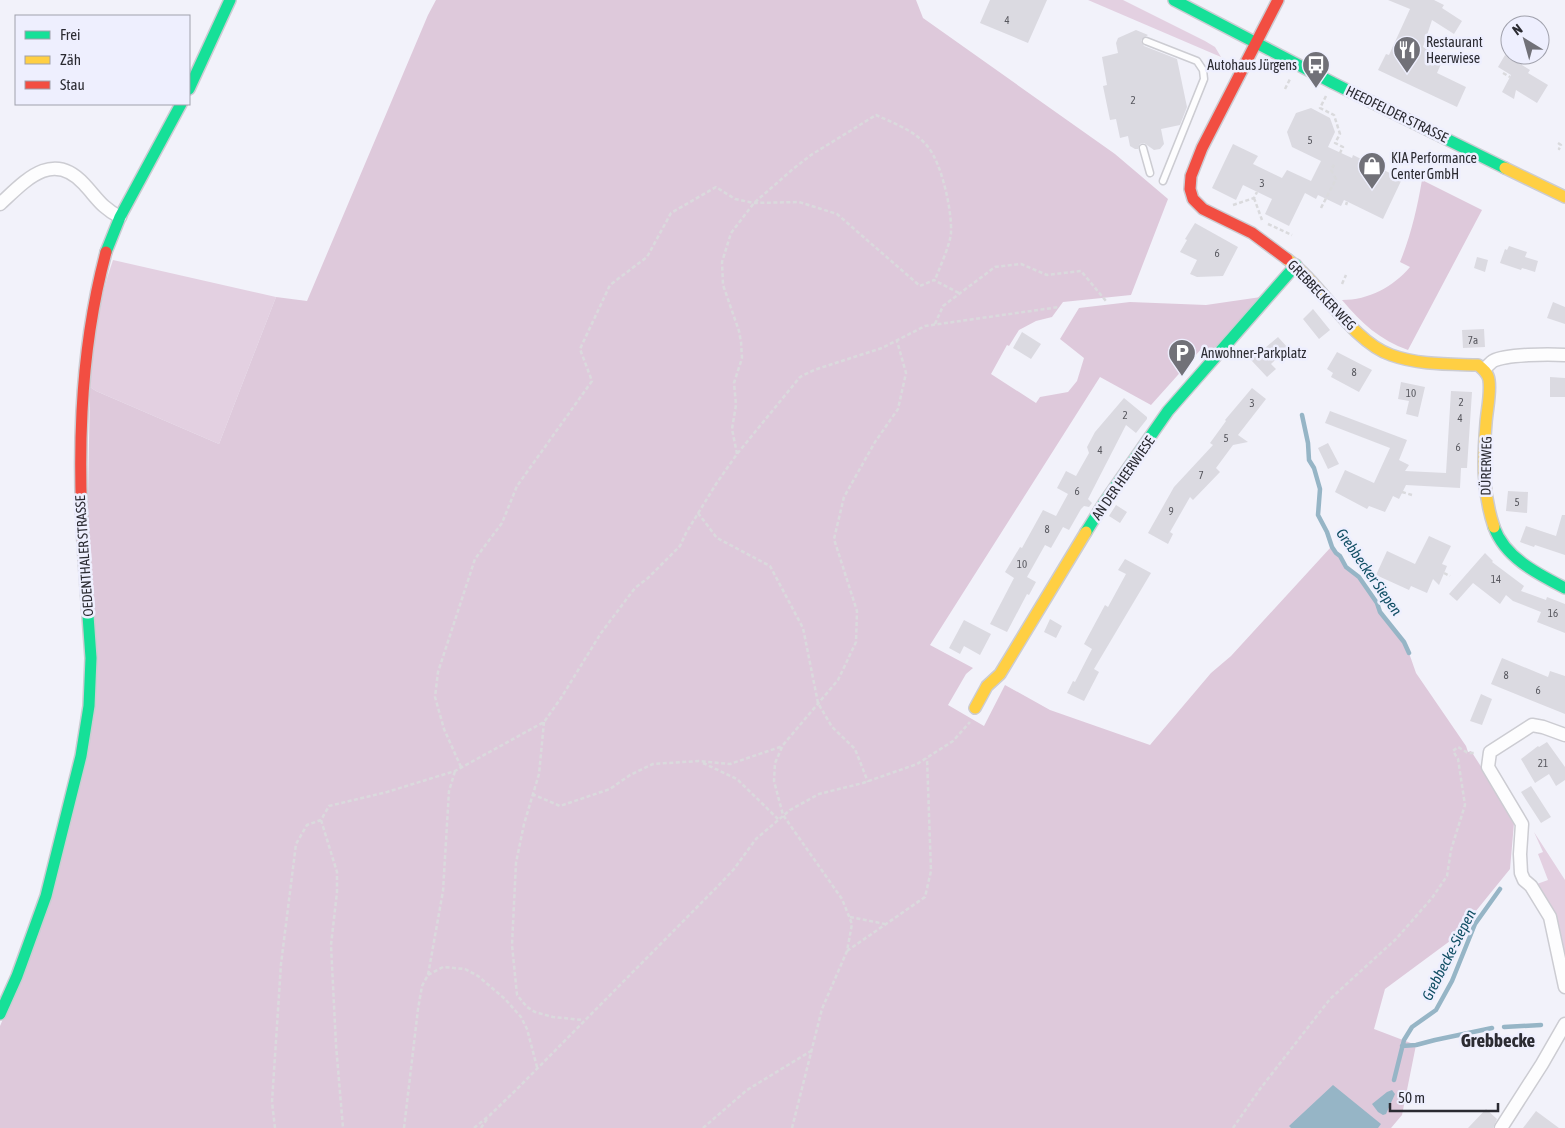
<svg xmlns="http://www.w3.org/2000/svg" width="1565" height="1128" font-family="'Asap Condensed',sans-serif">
  <rect width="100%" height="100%" fill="#f2f2fa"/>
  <path fill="#e3d0e1" d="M1088,0h35l82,41 10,6 6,10z
    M113,260l163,37 -57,147 -123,-53 -6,-4c4,-42 8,-86 23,-127z
    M1534,832l31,48v73l-3,1 -25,-70 11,-4 -10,-26 5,-2z"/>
  <path fill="#dec9db" d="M436,0h480l7,18 192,136 53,45 -37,96 -68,7 -11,15 -16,4 -17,9 -10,16 -2,-1 -16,29 45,29 4,-6 28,-5 9,-11 7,-23 -24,-19 19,-31 51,-6 76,3 55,-8 -49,54 -9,-4 -52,58 -51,-28 -170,268 43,23 -7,6 -18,31 36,21 21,-41 45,25 100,35 61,-72 20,-17 100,-109 4,6 5,3 5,11 14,11 18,25 2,9 20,24 10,17 7,20 50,73 2,6 3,-1 45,70 -2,2 -4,46 -56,69 -69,51 -11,40 42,16 -14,70 -11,13h-1391v-102l34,-79 49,-175 7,-385 6,4 123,53 57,-147 31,4 121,-286z
    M1422,180l60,30 -74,140c-28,-10 -47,-27 -66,-50 27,0 51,-13 68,-33l-10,-5c11,-27 17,-53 22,-82z"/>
  <path fill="#96b5c6" d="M1333,1085l48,39 -3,4h-87l-2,-2z
    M1392,1090l3,4 -9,20 -3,1 -5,-3 -6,-8 15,-12z"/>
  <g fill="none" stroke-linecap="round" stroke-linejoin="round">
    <path stroke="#96b5c6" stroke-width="4.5" d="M1302,415l6,28 1,17 5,8 6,21 -2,26 9,17 5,15 4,6 4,3 6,11 13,10 18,26 3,9 24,30 5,11
      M1504,1027l37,-2
      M1402,1046l14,-1 19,-5 57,-12
      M1394,1080l10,-40 8,-13 24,-17 16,-29 23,-57 25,-35"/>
  </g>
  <path fill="#dbdae1" d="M990,0h57l-19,43 -48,-20z
    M1388,0h46l10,5 -2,3 20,13 -8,13 -22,-14 -9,27 21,10 -7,16 29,14 -9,20 -79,-37 8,-16 3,1 21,-46z
    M1136,30l12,5 -7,5 3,6 33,13 10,48 -7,18 -19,4 3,15 -4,5 -6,1 -10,-7 -4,1 -2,5h-3l-5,-3 -2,-10 -8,2 -4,-19 -6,1 -7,-34 4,-1 -5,-28 16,-4 -2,-10 2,-5z
    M1505,55l14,8 1,-3 3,2 -1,3 8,5 -2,3 20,12 -11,18 -21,-13 -2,9 -12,-7 9,-17 -13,-8z
    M1311,108l19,10 5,14 -7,15 24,11 1,-3 49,24 -19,40 -39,-19 -3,6 -23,-11 -2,4 -11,-6 -16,33 -24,-12 7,-15 -29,-14 -7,15 -24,-12 21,-44 25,12 -5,8 29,14 5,-8 24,11 10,-20 -29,-14 -5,-15 9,-19z
    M1195,223l43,24 -15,29 -26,1 -7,-3 7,-14 -17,-8 7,-12 -2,-1z
    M1509,246l18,6 -2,5 13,4 -3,11 -13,-4 -1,2 -21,-7 5,-14 2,1z
    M1477,257l11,3 -3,12 -11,-4z
    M1553,302l12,5v17l-18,-6z
    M1313,309l17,21 -11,9 -16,-20z
    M1484,329l1,18 -22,1 -1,-18z
    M1022,332l19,12 -10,15 -18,-11z
    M1278,337l10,11 -17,16 5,5 -9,8 -16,-17z
    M1337,352l35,18 -13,22 -28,-15 2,-4 -6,-4z
    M1550,377l15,1v19h-15z
    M1401,382l24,5 -7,30 -12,-3 3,-13 -11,-2z
    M1252,388l14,11 -28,36 10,7 -15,3 -17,23 4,4 -27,28 -3,-3 -20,35 3,2 -5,10 -20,-11 26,-46 39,-42 -3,-2 16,-22 -1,-1z
    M1451,391l21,1 -5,76h-6l-1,20 -54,-3 -7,14 -6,-3 -8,16 -16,-6 -2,3 -32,-17 10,-22 29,13 16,-35 -65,-25 5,-12 77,29 -8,20 10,5 -4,6 41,2z
    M1124,398l23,19v2l-11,14 -10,-8 -38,74 4,4 -3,4 -5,-1 -3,3 -12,21 -6,-3 -12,21 -6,-3 -18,32 9,5 -7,13 -2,-1 -20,38 -17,-8 24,-46 -9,-6 15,-25 2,1 21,-38 13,6 12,-22 -11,-6 9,-17 10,5 13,-23 -2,-6 8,-15z
    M1328,443l11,21 -11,5 -10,-21z
    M1508,491l20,1 -1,21 -21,-2z
    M1116,505l11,7 -7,11 -11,-7z
    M1562,515h3v40l-30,-10 -1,2 -14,-5 6,-16 30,10z
    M1429,536l22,10 -9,18 5,2 -8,19 -6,-6 -6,14 -16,-7 -2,4 -33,-15 11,-24 28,13z
    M1485,553l8,8 -1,1 32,24 -3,5 25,9 1,-3 18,7v29l-28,-11 4,-10 -28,-11 -7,-6 -6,9 -27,-21 -16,18 -8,-7z
    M1125,559l26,14 -57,96 5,3 -15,29 -17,-8 6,-12 2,1 17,-33 -8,-5 21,-39 3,2 18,-33 -8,-4z
    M1050,619l12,7 -6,12 -12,-6z
    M964,620l27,14 -11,21 -16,-9 -4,8 -11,-6z
    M1502,658l46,19 2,-6 15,5v38l-74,-30z
    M1481,694l11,5 -10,26 -12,-4z
    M1547,742l18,25v13l-9,6 -7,-12 -14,9 -14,-24 17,-13 1,1z
    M1531,786l20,31 -10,6 -20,-31z
    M1486,1109l11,10 -4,9h-25z
    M1536,1111l23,17h-36z"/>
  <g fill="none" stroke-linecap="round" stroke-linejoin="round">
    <defs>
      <path id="lane" d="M1146,41l51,20 6,9 1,9 -41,102
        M1143,148l7,25"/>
      <path id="street" d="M0,204c24,-22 52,-55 84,-20 13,14 18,24 36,33
        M1484,369c3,-2 6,-6 9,-8 13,-7 57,-7 72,-6
        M1565,735l-22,-8 -11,-2 -42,27 -2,15 34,57 -2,30 1,19 3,7 7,6 19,31 15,70
        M1501,1128l41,-64 23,-40"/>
      <path id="fast" d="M1174,0l159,83 172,85
        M189,89l41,-89
        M106,252l14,-35 61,-113
        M1494,527c11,31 44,47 71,61
        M1086,532l18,-29 64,-92 128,-146
        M0,1014l17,-38 29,-80 35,-140 8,-50 2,-48 -6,-85"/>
      <path id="slow" d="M1505,168l60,29
        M1287,259c35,25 64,82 104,96 28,10 57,9 87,10 5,4 10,8 11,15 2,14 -2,29 -3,43 -3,37 -4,68 8,104
        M975,708l12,-22 13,-12 86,-142"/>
      <path id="jam" d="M1278,0l-76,148 -11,28 -1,13 3,10 10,10 49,24 35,26
        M85,573c-8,-108 -7,-216 21,-321"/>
    </defs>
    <use href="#lane" stroke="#ccccd2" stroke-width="9"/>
    <use href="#street" stroke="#ccccd2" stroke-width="15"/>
    <use href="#fast" stroke="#ccccd2" stroke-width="14"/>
    <use href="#slow" stroke="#ccccd2" stroke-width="14"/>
    <use href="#jam" stroke="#ccccd2" stroke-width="14"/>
    <path stroke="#dadadd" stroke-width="2.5" stroke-dasharray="4 2.5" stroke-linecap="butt" d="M1503,73l7,4
      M1285,89l5,-10
      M1326,96l-6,12 14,7 6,19 -5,9 8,4 -3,6
      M1558,143l3,2 -2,4h1
      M1254,198l8,22
      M1233,205l21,-7 3,-6
      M1346,205l1,-3
      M1321,208l15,-29 -5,-9 3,-5
      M1268,224l24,11
      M1342,284l4,-9
      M935,324l8,-18 52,-39 26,-3 26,11 34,-4 25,30
      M737,454l-5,-25 4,-24 -2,-22 8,-25 -1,-16 -2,-11 -16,-46 -1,-23 9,-29 23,-30 39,-34 18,-14 65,-40c17,8 40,16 52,32 14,17 24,64 23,85 0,11 -12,37 -16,48
      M1402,492l10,3
      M698,513l19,25 53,28 33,62 15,75 14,24 23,22 13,33
      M1444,573l6,3
      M544,722l-5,52 -15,50 -8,39 -4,82 5,50 10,12 8,5 18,5 30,3
      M703,763l34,16 41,40
      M461,767l-17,-38 -9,-32 3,-25 37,-113 27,-36 15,-37 75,-105 -12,-32 30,-64 37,-28 24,-44 45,-26 19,12 19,4 45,-1 38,12 83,72 14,-6 25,13
      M532,794l28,12 50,-17 20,-14 23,-11 46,-3 31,3 53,-18
      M321,820l16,52v20l-6,53 5,100 7,83
      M850,917l35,7
      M847,951l78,-54 6,-26 -4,-113
      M428,975l15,-8 22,2 13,7 27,23 16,18 6,12 10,38
      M275,1128l-3,-26 9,-138 15,-120 11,-19 14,-5 8,-14 58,-14 68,-21 89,-49 17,-24 40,-65 34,-45 13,-10 32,-32 6,-13 30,-49 21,-30 63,-77 14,-7 68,-22 43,-22 134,-19
      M404,1128l14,-119 4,-23 6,-11 15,-84 6,-100 6,-20
      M474,1128l16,-13 27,-26 201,-203 16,-17 22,-30 34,-29 29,-16 44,-11 54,-19 36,-23 17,-19
      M481,1128l6,-9
      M703,1128l44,-38 64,-39
      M792,1128l30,-119 25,-58 5,-27 -10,-25 -59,-84 -9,-34 1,-18 8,-18 55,-65 18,-38 1,-31 -23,-72 10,-42 31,-55 23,-33 8,-36 -9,-32
      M1233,1128l27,-39 70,-90 66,-60 36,-41 15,-22 4,-26 14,-45 -7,-46 -5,-8 5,-4 10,6h8"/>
    <use href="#lane" stroke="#fdfdfe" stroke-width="6"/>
    <use href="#street" stroke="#fdfdfe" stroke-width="12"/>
    <use href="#fast" stroke="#16e098" stroke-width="11"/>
    <use href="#slow" stroke="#ffcf43" stroke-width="11"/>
    <use href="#jam" stroke="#f24e42" stroke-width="11"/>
  </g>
  <defs>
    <symbol id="restaurant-pin" viewBox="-11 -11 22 30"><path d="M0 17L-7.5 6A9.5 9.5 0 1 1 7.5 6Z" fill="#717178" stroke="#eeeffe"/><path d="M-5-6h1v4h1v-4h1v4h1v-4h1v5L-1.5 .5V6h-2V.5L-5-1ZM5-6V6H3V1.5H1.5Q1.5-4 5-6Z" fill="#fff"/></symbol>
    <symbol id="bus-pin" viewBox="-11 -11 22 30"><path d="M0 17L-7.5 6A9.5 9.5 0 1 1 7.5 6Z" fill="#717178" stroke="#eeeffe"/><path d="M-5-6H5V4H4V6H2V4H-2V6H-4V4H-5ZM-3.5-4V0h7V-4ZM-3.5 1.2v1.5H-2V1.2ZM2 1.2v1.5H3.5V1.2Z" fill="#fff"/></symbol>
    <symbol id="shop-pin" viewBox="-11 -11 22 30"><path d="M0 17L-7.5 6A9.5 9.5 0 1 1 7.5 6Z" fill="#717178" stroke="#eeeffe"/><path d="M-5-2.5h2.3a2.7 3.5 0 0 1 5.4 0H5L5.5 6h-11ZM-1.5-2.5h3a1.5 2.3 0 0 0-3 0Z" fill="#fff"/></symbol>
    <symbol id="parking-pin" viewBox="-11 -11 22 30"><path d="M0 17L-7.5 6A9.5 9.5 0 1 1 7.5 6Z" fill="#717178" stroke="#eeeffe"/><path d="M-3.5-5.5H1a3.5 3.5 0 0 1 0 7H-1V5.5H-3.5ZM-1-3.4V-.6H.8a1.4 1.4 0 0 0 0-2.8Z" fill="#fff"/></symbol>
  </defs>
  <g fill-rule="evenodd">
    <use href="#restaurant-pin" x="1391" y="34" width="32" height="43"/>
    <use href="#bus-pin" x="1300" y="49" width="32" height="43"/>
    <use href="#shop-pin" x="1356" y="150" width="32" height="43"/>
    <use href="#parking-pin" x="1166" y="337" width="32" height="43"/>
  </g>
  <g text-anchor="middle" stroke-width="5" stroke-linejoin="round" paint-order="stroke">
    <g font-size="11" fill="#58585f">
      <text x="1007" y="24">4</text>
      <text x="1133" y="104">2</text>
      <text x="1310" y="144">5</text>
      <text x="1262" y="187">3</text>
      <text x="1217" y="257">6</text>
      <text x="1473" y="344">7a</text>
      <text x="1354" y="376">8</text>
      <text x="1411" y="397">10</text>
      <text x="1461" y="406">2</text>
      <text x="1252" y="407">3</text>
      <text x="1125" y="419">2</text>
      <text x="1460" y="422">4</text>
      <text x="1226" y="442">5</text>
      <text x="1458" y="451">6</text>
      <text x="1100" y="454">4</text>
      <text x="1201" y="479">7</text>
      <text x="1077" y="495">6</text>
      <text x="1517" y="506">5</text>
      <text x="1171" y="515">9</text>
      <text x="1047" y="533">8</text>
      <text x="1022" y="568">10</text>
      <text x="1496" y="583">14</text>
      <text x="1553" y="617">16</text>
      <text x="1506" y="679">8</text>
      <text x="1538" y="694">6</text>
      <text x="1543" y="767">21</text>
    </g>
    <g font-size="14" fill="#2b2b32" stroke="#eeeffe" text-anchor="start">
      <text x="1426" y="47">Restaurant<tspan x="1426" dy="16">Heerwiese</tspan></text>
      <text x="1297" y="70" text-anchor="end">Autohaus Jürgens</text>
      <text x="1391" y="163">KIA Performance<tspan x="1391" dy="16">Center GmbH</tspan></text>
      <text x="1201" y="358">Anwohner-Parkplatz</text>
    </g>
    <g font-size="14" fill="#2b2b32" stroke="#eeeffe">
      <text transform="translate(1397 114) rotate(26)" y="5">HEEDFELDER STRASSE</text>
      <text transform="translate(1322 295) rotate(46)" y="5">GREBBECKER WEG</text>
      <text transform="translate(1486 466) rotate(-89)" y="5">DÜRERWEG</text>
      <text transform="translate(1123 478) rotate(-55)" y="5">AN DER HEERWIESE</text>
      <text transform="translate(84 556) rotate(-94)" y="5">OEDENTHALER STRASSE</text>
    </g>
    <g font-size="15" font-style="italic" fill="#104e64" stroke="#eeeffe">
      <text transform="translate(1369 572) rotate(55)" y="5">Grebbecker Siepen</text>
      <text transform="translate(1449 955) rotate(-63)" y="5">Grebbecke-Siepen</text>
    </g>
    <g font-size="19" font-weight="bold" fill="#2b2b32" stroke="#eeeffe">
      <text x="1498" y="1047">Grebbecke</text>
    </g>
  </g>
  <rect x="15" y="15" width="175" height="90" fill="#eeeffe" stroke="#a0a1ac"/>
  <rect x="25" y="31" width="25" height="8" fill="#16e098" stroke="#a0a1ac"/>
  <text x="60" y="40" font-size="15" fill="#2b2b32">Frei</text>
  <rect x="25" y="56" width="25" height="8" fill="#ffcf43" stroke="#a0a1ac"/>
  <text x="60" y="65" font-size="15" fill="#2b2b32">Zäh</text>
  <rect x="25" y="81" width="25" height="8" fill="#f24e42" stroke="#a0a1ac"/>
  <text x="60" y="90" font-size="15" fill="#2b2b32">Stau</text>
  <g transform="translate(1525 40) rotate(323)"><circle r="24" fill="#eeeffe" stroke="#a0a1ac"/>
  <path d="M0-4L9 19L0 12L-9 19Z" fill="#717178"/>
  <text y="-8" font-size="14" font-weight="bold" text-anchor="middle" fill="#2b2b32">N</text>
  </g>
  <path d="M1390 1103v8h108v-8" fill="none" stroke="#2b2b32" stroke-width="2.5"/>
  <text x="1398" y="1103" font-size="15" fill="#2b2b32" stroke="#eeeffe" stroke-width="4" paint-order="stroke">50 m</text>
</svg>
